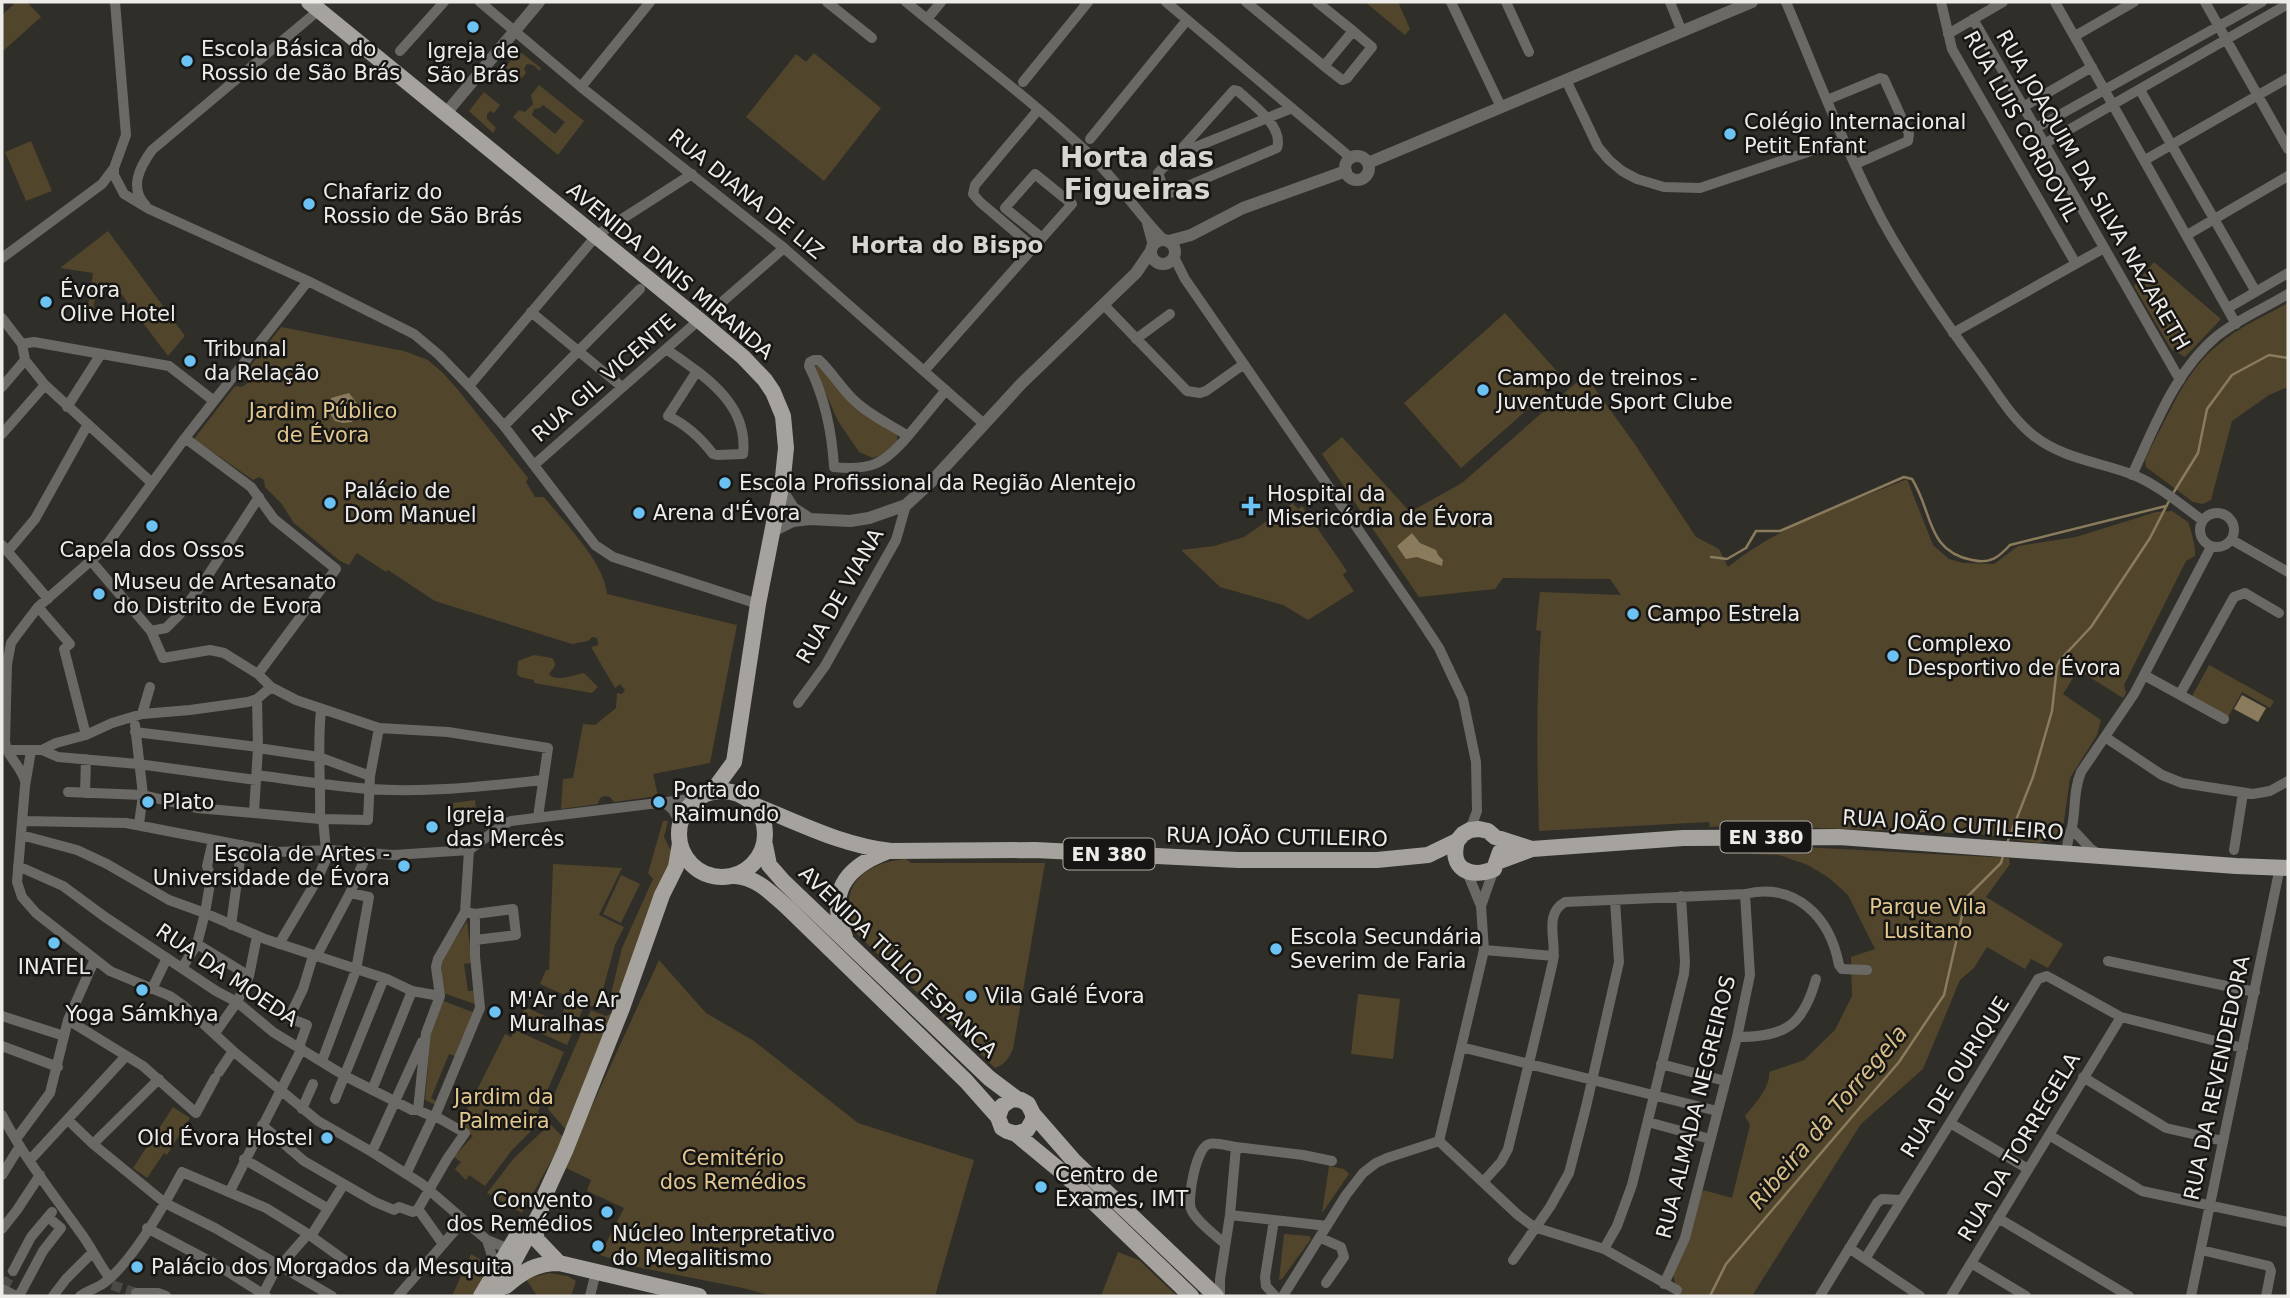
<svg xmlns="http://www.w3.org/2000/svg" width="2290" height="1298" font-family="'DejaVu Sans',sans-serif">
  <rect width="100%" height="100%" fill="#302e28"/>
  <path fill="#51452c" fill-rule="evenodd" d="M16,2h11l14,15 -39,35v-37z
    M1365,2h33l12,27 -5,6z
    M519,51l22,17 -1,3 -7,-6 -6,-1 -3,5 2,4 -6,7 -15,-13z
    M814,53l67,55 -57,73 -78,-64 50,-63 10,8z
    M539,85l45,36 -26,34 -45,-38 6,-7 6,2 8,-8 -2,-9zM543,105l22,17 -10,12 -23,-19 2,-6 6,-1z
    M484,92l16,13 -6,8 -3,-2 -4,3v5l9,9 -3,5 -24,-22z
    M31,141l21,50 -26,10 -21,-49z
    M108,231l77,105 -17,20 -55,-73 -16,3 -5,31 -6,2 7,-46 -33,-5z
    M2154,262l67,57 -36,38 -14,-8 -37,-63z
    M2288,303v84l-19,8 -37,26 -21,79 -8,4 -10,-2 -47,-35 -1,-7 5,-11c20,-36 35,-78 68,-104 20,-18 47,-29 70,-42z
    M1505,313l58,65 -102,90 -57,-65z
    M281,327l123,24 24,9 15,13 16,18 69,87 -2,4 9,15h9c19,24 61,66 63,97l130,31 -27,138 -57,11 5,22 -44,6 -4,-5 -5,-1 -5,2 -2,6 -37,5 2,-30 10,-1 10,-54 12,1 21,-17 1,-15 5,1 3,-4 -5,-6 -5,4 -24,-41 7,-2 -1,-7 -5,-1 -4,4 -16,3 -137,-43 -47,-31 -2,2 -29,-19 -8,12 -9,-4 -46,-38 -13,-20 -16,-16 -1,-7 -5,-3 -6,3 -59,-41 41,-53 7,1 7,-5 3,-8 -3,-6z
    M813,365l8,1 76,65v12l-10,10 -14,5 -14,-6 -21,-31z
    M1585,375l49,68 62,94 23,12 9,18c51,-42 119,-63 179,-88l26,66 16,14 14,4 31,1 24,-18 58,-9 80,-25 16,-1 16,11c3,7 8,26 7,34l-9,5 -62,124 2,8 -3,5 -45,-28 -15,24 38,26 -4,15 -27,43 -6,44 -5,10 -7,7 -6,2 -8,2 -58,-9 -240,-9 -30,2 -1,-5 -170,9c-2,-67 -3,-133 2,-200l-5,-1 4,-38 81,3 -11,-16 -107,-1 -8,11 -76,8 -97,-143 20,-17 68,75 52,-29z
    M1293,503l5,6 4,-3 45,65 -4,4 11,16 -46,29 -25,-15 -63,-18 -39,-37 33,-4 30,-9z
    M534,655l18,3c7,9 0,9 -3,17 11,7 23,0 35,-2l14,14 -6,6 -58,-10v-3l-14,-3 -3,-3 1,-13z
    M2209,665l65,36 -4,7 -28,-16 -15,27 -36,-21z
    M475,800l2,21 -22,3 -2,-21z
    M663,821h5l-4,16 8,16 -4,17 -50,130 -7,-6 11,-46 31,-69 -5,-6z
    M1784,846l225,12 1,6 -24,33 77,47 -15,24 -17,-9 -6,10 -38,-22 -13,21 -14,12 -37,89 -62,55 -109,172h-78l3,-6 -5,-19 31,-81 29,8 18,-73 -5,-9c9,-11 26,-29 24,-44l35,-12 31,-30 17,-34 -1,-39 24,-8 -27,-54 -19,-17 -21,-13 -29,-10 -29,-1z
    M906,859l5,4h134l-32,186c-5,10 -7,15 -18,19l-140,-136c-19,-45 7,-69 51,-73z
    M553,864l69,4 -23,47 25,12 -9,18 -17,63 -13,-4 -18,41 -49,-22 7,-16 34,15 10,-25 -29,-13 6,-14h3z
    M621,875l19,9 -19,39 -18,-9z
    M467,921l5,42 -8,1 4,27h6l1,13 -32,-11 -2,-32z
    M659,960l47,53 48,28 104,82 116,37 -39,136h-163l-29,-8 -111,-22 -32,-11 24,-47 -37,-17 4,-11 -27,-13z
    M1358,994l42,5 -7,60 -42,-5z
    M441,1000l34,13 -18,44 -8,-3 -18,44 6,4 -1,3 -11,-5 6,-69z
    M591,1010l15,6 6,-3 -45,118 -19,-22z
    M515,1030l49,22 -26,60 6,6 -32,32 -27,36 -16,-11 -3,5 -11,-11 6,-7 -7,-5 19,-21 -14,-10 46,-92 6,3z
    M173,1107l17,11 -23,37 -3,-2 -17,25 -14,-10z
    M550,1124l14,14 -42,75 -35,-20 27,-35z
    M1329,1166l15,3 5,5 -27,39z
    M1284,1234l25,2 2,3 -29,40 -3,1z
    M1118,1252l21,8 38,36h-76z
    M471,1254l17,10 1,6 -17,26h-20z
    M549,1273l19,3 8,5 -5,15h-34l-11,-17z"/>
  <path fill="#8a7b5c" d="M349,393l7,9 -4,20 -9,1 -8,-2 -6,-9 2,-14z
    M1412,533l8,10 16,7 2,5 5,5 -1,6 -25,-9 -11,2 -9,-13z
    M2242,695l24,13 -8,14 -24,-13z"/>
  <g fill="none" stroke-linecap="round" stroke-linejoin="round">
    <path stroke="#8a7b5c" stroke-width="2.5" d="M2172,495l26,-42 9,-44 25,-34 37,-20 19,3
      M1711,557l16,2 19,-11 10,-17h24l124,-54 8,2c21,33 14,72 60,81 18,4 26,-2 38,-15l156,-39
      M2007,843l26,-66 19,-66 5,-45 3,-6 31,-33 59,-89 19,-37
      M1710,1296l16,-32 173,-202 45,-67 22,-97 35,-35 2,-7"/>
    <path stroke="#4c4a45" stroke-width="10" stroke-dasharray="10 5" stroke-linecap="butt" d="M112,1285l24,8
      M4,1287l9,-16"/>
    <path stroke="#6a6966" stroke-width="10" d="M115,2l11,133 -12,33v7l10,19 25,15 159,72 106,53 25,21 30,31 35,40 91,119 18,12 145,47
      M480,2l101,85 203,161 199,175
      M827,2l45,36
      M906,2c62,51 127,99 185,154 27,26 47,58 73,84
      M1166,2l185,156
      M1246,2l78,64
      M1317,2l36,29
      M1451,2l50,105
      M1506,2l23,50
      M1670,2l12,30
      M1786,2c31,73 59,148 96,218 27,49 59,96 92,141 19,25 35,55 60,75 28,22 64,26 97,38 26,10 49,30 71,46
      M1941,2l11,47 124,215
      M2055,2l181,322
      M2205,2l83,147
      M927,19l14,-17
      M1973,19l207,361
      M1353,31l19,16 -25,31 -5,2 -18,-14z
      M1948,34l55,-32
      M2075,36l59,-34
      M400,51l44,-49
      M1566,80l32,67 11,13 13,11 15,8 27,8 36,1 144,-48
      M1023,82l65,-80
      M581,87l69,-85
      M2140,90l116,202
      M1827,100l53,-22 4,1 25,55 -1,7 -52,23
      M2023,107l69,-40
      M2036,128l226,-126
      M1090,139l97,-119
      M2044,144l244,-140
      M1176,155l-18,18 4,11 9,9 106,-45c7,-22 -25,-44 -39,-57l-4,-1 -58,65 116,-47
      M2145,160l143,-82
      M146,206c-17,-18 -7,-38 6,-56l167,-140
      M1147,223l6,23
      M2187,235l101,-59
      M1034,248l-54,-46 -7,-8 2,-9 63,-75
      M1174,257l11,22 233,337 21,32 24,51 13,63 1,49 -7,19
      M2,258l100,-74 12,-16
      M1103,304l84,87 13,2 6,-2 38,-27
      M2228,308l60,-35
      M714,309l70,-61
      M531,312l91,75
      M2,318l20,26 3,16 20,25 107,98
      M1953,333l151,-85
      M1136,339l34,-25
      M22,344l12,-2 135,24 45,35
      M666,349c37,26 83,54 77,105l-26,1 -4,-1c-13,-17 -26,-29 -45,-38l29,-45
      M814,360h5c14,13 23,30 37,42 15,14 35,23 52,34 -24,28 -37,35 -74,31 -2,-35 -9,-69 -25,-101l1,-4z
      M925,370l147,-166 -37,-30 -30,34 37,30
      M469,386l128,-151 95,-61
      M2,387l23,-27
      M67,407l34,-53
      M504,426l136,-137
      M2,434l43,-49
      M908,436l38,-46
      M185,438l66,49 23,32 62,50 -78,105
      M534,465l165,-145
      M2132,475c23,-49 43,-104 85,-139 21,-17 48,-28 71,-42
      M2200 530a17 17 0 1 1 34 0a17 17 0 1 1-34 0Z
      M2232,540l56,32
      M2,545l46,54
      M8,551l27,-32 53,-95
      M92,562l59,69 12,27 47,-8 14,3 34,21 13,13 25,13 83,28 69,4 100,16 -10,69
      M38,607l32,37 -6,5 22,86
      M151,631l15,-3 14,-14 23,-31 56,-86
      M2144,675l80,44
      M2180,694l54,-97 11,-4 34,20
      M798,703l27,-37 71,-126 10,-35
      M321,710c-4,36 0,72 -1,109h3l3,31
      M142,714l8,-27
      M135,725l8,70 -4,29
      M135,732l123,15
      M2105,737l57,38 20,8 71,11 17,-3 18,-10
      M258,748l61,9 51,19
      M7,750h35l14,-7 30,-8 26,-12 30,-9 48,-4 58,-8 9,-3 14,-12
      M42,750l16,7 80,7 118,16
      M31,751l-6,35 -8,96 5,15 14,16 74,58 60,25 14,10 49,45 85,70 54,31 50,32 65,56 22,9
      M257,775c37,5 75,11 113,14 58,4 116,-3 173,-9
      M25,781c-4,-15 -18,-24 -20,-39l2,-78 4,-21 5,-7 22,-29 65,-57 82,-112 123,-157
      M68,792l75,3 54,13 123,11
      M85,793l1,-34
      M664,802l9,8 7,13
      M254,812l4,-64 -1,-49
      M323,819l45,1 2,-44 9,-48
      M23,821l103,2 150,29 54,-2 64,5 75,-5 35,-26 7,-3 188,-23
      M2074,831l16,17 10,7
      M21,835l56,15 30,14 62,36 36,13 60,26 122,40 25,12 28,5
      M2234,850l9,-57
      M2067,854c-1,-11 2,-17 5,-27 4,-19 1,-36 9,-55l53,-78 77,-147
      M18,866l45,20 42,31 111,74 21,11 36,30 72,44 67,34h6
      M1481,906l13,-37
      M475,914l38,-5 3,26 -41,5
      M231,925l11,-80
      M197,944l52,32
      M279,944l38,-64 13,-30
      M1484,950l70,6
      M316,957l34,-64 17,-39
      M2108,961l147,31
      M182,968l15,-24 8,-31 6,-35 -4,-12 6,-26
      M152,989l15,-31
      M2,1016l62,20
      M68,1020l75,46 53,47 19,-35
      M215,1033l22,-31 12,-26 8,-40
      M1737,1037c48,0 66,-11 79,-58
      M2,1046l56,21
      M1461,1047l256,64
      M322,1061l34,-91 13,-73 -19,-4
      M1661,1064l64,17
      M219,1072l14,-21
      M2083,1077l83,51 57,13
      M372,1090l40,-99
      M335,1099l49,-121
      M302,1109l11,-25
      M2,1115c21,41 51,79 78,117 11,14 18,31 29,45
      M435,1116l45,-108 -5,-52v-42l-10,-2
      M68,1120l25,24 72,59 50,25 117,68
      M1648,1122l62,17
      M1950,1123l78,46
      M262,1125l42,36 71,41 19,8 5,-3 14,5 5,-3
      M2049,1135l93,56 146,31
      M16,1139l34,-46 18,-73 27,-61
      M1439,1141l79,74 16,12 70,22 73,41
      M1439,1141l45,-191 -3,-44 -14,-34
      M93,1144l66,-65
      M372,1152l50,-110
      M244,1159l83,49
      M30,1160l96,-104
      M406,1174l27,-57
      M2,1175l18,-29
      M1483,1182l18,-20 7,-13c15,-62 31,-125 45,-188 4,-22 -10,-46 12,-59l180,-8c51,-12 85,23 94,71l3,4 25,1
      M230,1191l71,-141 -1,-6 7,-19 -18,-7 14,-29 10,-33
      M418,1209l29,-50 18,-26 -30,-17 -2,1 -15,-7 8,-77 14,-37 -4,-29 2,-8 27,-47 4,-62
      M418,1209l25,35
      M1230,1215l97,11
      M1998,1218l131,78
      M1274,1220l-9,57 1,9 9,10
      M147,1228l72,38 47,30
      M2,1229l15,-19 23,-35
      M311,1236l33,-52
      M1321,1238l20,9 3,10 -18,26
      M487,1240l5,16 1,18
      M1225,1244c-9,-8 -30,-24 -34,-35 -4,-10 5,-62 18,-65 7,-2 19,2 27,3
      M1849,1248l71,48
      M1604,1249l13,-23 15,-41 52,-211 1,-12 -4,-66
      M2201,1250l68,16 2,5 -5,25
      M1865,1259l85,-136 88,-144 9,-3 74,41 122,31
      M1513,1260l37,-53 19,-34 17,-66 33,-145 -4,-62
      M1971,1263l55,33
      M281,1265l27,-31
      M13,1271l18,-34 21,-25
      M1664,1284l21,-46 52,-201 13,-62 -5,-81
      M2,1289l14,7
      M136,1293h22l8,3
      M263,1294l16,-31
      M19,1296l24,-45 18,-23 -13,-11
      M53,1296l13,-17 27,-27
      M80,1296c7,-5 17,-8 24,-13 28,-21 61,-79 78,-111l84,36 42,26 46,33
      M398,1296l66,-76
      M590,1296l6,-24
      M1220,1296v-17l10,-64 6,-68 67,8 29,6
      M1283,1296l63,-101 17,-22 13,-10 11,-5 52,-17
      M1820,1296l57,-93 5,-4 19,1
      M1951,1296l170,-279
      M2191,1296l89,-429"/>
    <path stroke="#6a6966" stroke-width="12" d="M446,113l93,-111
      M1345 168a12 12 0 1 1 24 0a12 12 0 1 1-24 0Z
      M1368,163l384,-161
      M1151 252a12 12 0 1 1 24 0a12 12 0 1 1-24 0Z
      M1169,241l22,-6 52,-27 103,-37
      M781,489l12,19 17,11
      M773,531l20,-10 17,-2 40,2 19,-3 37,-13 25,-23 90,-98 115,-111 15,-22"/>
    <path stroke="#a6a39e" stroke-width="16" d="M309,2l390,318 44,37 22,23 8,12 10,24 3,32 -3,29 -25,127 -24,158 -22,30
      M679 834a43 43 0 1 1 86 0a43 43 0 1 1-86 0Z
      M756,806c46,18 85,39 135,45l144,-1 203,10h139l51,-5 29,-14 6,-7 7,-4 9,-1 9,2 7,6 37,12
      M1457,841c-8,28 13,38 37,28l6,-17
      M765,845l4,20 14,16 206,197 28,21
      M1497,862l35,-13 151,-11 156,-1 397,29 52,2
      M735,876c23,2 36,17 53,32l178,173 32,36 4,11 5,3 9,3 11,-4 6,-10v-6
      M845,937c-18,-43 -1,-69 41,-85
      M998,1117l4,-11 10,-7 9,1 7,4 5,10 41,47 142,135
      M1016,1134l46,38 129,124
      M534,1226l3,14 22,23
      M506,1286c17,-15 31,-23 53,-23l140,33
      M481,1296l36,-60
      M495,1296l45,-83 4,-16 21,-46 57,-143 40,-113 14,-28 4,-24"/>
  </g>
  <g fill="#6cc2f3" stroke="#171614" stroke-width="2.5">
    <circle cx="473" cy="27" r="7"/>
    <circle cx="187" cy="61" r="7"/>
    <circle cx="1730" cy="134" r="7"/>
    <circle cx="309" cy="204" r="7"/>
    <circle cx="46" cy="302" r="7"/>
    <circle cx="190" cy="361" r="7"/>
    <circle cx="1483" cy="390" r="7"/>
    <circle cx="725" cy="483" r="7"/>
    <circle cx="330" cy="503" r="7"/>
    <path d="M1247.5 495.5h7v7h7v7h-7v7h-7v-7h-7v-7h7z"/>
    <circle cx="639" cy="513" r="7"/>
    <circle cx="152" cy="526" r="7"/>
    <circle cx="99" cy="594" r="7"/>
    <circle cx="1633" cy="614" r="7"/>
    <circle cx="1893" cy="656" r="7"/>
    <circle cx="148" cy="802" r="7"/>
    <circle cx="659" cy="802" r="7"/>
    <circle cx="432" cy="827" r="7"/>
    <circle cx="404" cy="866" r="7"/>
    <circle cx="54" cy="943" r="7"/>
    <circle cx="1276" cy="949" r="7"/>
    <circle cx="142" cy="990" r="7"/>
    <circle cx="971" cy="996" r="7"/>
    <circle cx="495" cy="1012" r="7"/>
    <circle cx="327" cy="1138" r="7"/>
    <circle cx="1041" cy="1187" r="7"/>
    <circle cx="607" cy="1212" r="7"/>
    <circle cx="598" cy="1246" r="7"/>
    <circle cx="137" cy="1267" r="7"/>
  </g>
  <g text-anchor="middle" stroke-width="5" stroke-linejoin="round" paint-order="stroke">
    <g fill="#171614" stroke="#aeaca8" stroke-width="2">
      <rect x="1720.5" y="821.5" width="91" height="31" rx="5"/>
      <rect x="1063.5" y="838.5" width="91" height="31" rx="5"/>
    </g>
    <g font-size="19" font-weight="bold" fill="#eeece8">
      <text x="1766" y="844">EN 380</text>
      <text x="1109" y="861">EN 380</text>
    </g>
    <g font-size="21" fill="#eeece8" stroke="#171614" text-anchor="start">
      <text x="201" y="56">Escola Básica do<tspan x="201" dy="24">Rossio de São Brás</tspan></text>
      <text x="473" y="58" text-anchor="middle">Igreja de<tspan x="473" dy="24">São Brás</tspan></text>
      <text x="1744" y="129">Colégio Internacional<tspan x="1744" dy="24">Petit Enfant</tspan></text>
      <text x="323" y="199">Chafariz do<tspan x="323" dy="24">Rossio de São Brás</tspan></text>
      <text x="60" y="297">Évora<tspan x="60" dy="24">Olive Hotel</tspan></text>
      <text x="204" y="356">Tribunal<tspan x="204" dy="24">da Relação</tspan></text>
      <text x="1497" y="385">Campo de treinos -<tspan x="1497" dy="24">Juventude Sport Clube</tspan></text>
      <text x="739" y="490">Escola Profissional da Região Alentejo</text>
      <text x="344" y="498">Palácio de<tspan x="344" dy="24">Dom Manuel</tspan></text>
      <text x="1267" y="501">Hospital da<tspan x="1267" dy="24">Misericórdia de Évora</tspan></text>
      <text x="653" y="520">Arena d'Évora</text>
      <text x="152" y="557" text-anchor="middle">Capela dos Ossos</text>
      <text x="113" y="589">Museu de Artesanato<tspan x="113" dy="24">do Distrito de Evora</tspan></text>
      <text x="1647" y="621">Campo Estrela</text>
      <text x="1907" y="651">Complexo<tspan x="1907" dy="24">Desportivo de Évora</tspan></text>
      <text x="673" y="797">Porta do<tspan x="673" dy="24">Raimundo</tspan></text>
      <text x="162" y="809">Plato</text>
      <text x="446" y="822">Igreja<tspan x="446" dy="24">das Mercês</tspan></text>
      <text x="390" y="861" text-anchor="end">Escola de Artes -<tspan x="390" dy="24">Universidade de Évora</tspan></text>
      <text x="1290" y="944">Escola Secundária<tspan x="1290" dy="24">Severim de Faria</tspan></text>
      <text x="54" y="974" text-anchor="middle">INATEL</text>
      <text x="985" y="1003">Vila Galé Évora</text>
      <text x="509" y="1007">M'Ar de Ar<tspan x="509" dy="24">Muralhas</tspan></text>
      <text x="142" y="1021" text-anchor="middle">Yoga Sámkhya</text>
      <text x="313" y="1145" text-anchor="end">Old Évora Hostel</text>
      <text x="1055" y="1182">Centro de<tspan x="1055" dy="24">Exames, IMT</tspan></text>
      <text x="593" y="1207" text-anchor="end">Convento<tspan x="593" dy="24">dos Remédios</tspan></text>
      <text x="612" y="1241">Núcleo Interpretativo<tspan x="612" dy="24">do Megalitismo</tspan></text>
      <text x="151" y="1274">Palácio dos Morgados da Mesquita</text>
    </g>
    <g font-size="21" fill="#eeece8" stroke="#171614">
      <text transform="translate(2021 126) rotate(61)" y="7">RUA LUIS CORDOVIL</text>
      <text transform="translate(2093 190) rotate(60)" y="7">RUA JOAQUIM DA SILVA NAZARETH</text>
      <text transform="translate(746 194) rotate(39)" y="7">RUA DIANA DE LIZ</text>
      <text transform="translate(670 271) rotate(40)" y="7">AVENIDA DINIS MIRANDA</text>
      <text transform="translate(604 378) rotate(-41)" y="7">RUA GIL VICENTE</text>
      <text transform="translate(840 596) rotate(-60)" y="7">RUA DE VIANA</text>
      <text transform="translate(1953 825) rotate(4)" y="7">RUA JOÃO CUTILEIRO</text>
      <text transform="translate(1277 837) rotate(1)" y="7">RUA JOÃO CUTILEIRO</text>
      <text transform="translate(898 962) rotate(44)" y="7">AVENIDA TÚLIO ESPANCA</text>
      <text transform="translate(227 975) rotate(34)" y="7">RUA DA MOEDA</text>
      <text transform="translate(1955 1077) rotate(-58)" y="7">RUA DE OURIQUE</text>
      <text transform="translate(2217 1078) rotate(-78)" y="7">RUA DA REVENDEDORA</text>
      <text transform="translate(1696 1107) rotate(-76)" y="7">RUA ALMADA NEGREIROS</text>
      <text transform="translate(2019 1147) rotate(-59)" y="7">RUA DA TORREGELA</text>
    </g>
    <g font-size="21" fill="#e2c78f" stroke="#171614">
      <text x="323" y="418">Jardim Público<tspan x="323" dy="24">de Évora</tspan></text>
      <text x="1928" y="914">Parque Vila<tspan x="1928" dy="24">Lusitano</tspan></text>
      <text x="504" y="1104">Jardim da<tspan x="504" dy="24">Palmeira</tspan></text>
      <text x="733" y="1165">Cemitério<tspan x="733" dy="24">dos Remédios</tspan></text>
    </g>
    <g font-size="23" font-weight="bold" fill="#d9d5cf" stroke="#171614">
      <text x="947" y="253">Horta do Bispo</text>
    </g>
    <g font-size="23" font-style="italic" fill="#d8be86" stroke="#171614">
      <text transform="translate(1828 1117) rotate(-50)" y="8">Ribeira da Torregela</text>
    </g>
    <g font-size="28" font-weight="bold" fill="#d9d5cf" stroke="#171614">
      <text x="1137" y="167">Horta das<tspan x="1137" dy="32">Figueiras</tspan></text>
    </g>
  </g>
  <rect width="2290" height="1298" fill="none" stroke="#eeece8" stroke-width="7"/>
</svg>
